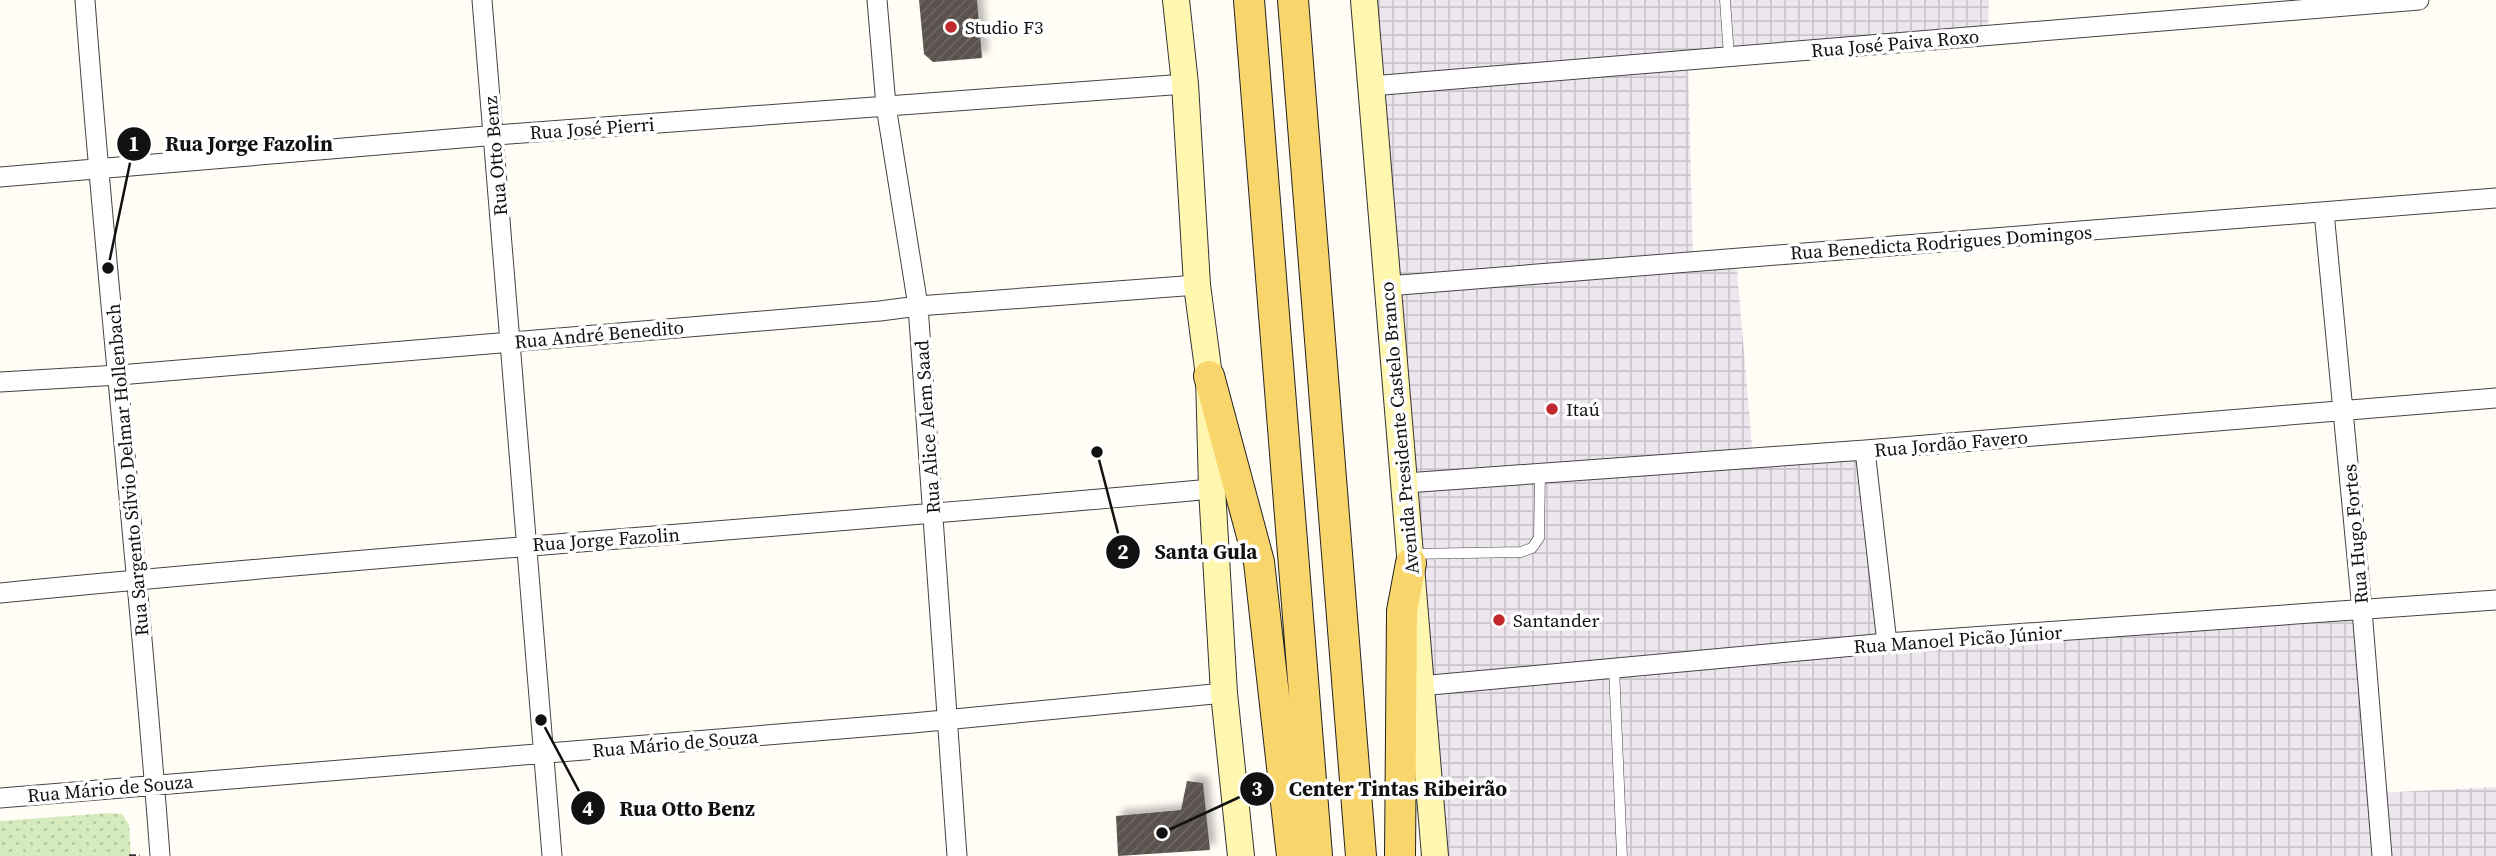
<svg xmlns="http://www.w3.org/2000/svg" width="2496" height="856" font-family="'Source Serif 4',serif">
  <defs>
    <pattern id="industrial-grid" width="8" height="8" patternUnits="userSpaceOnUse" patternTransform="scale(1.75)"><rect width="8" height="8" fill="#eee6ef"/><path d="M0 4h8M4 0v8" fill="none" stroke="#cbc4cc"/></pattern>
    <pattern id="park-dots" width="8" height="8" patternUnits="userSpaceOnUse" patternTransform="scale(1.75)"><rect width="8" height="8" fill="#d5ebbd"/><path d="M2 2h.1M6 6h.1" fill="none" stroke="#b6c8a1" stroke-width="1.8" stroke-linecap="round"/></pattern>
    <pattern id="building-hatch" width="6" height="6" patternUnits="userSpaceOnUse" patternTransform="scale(1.75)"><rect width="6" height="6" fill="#5a524d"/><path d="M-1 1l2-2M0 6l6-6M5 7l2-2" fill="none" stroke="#6d6662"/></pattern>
    <filter id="shadow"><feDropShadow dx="6" dy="-6" stdDeviation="3.5" flood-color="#0004"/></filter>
  </defs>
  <rect width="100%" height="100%" fill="#fffdf5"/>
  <path fill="url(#industrial-grid)" d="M1364,0h625l-1,35 -300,25 5,201 43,-3 17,200 112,-8 22,193 475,-33 15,183 119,-6v69h-1057z"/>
  <path fill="url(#park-dots)" d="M109,813l13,1 7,11 2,31h-131v-35z"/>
  <path fill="url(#building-hatch)" filter="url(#shadow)" d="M919,0h58l5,58 -49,4 -9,-8z
    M1187,781l16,2 7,67 -92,6 -2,-40 65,-6z"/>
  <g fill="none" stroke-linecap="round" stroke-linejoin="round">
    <defs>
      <path id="lane" d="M1725,0l4,56
        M1411,554l110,-2 11,-4 7,-10 1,-65
        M1614,668l8,188"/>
      <path id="street" d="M85,0c21,286 54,570 75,856
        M482,0l70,856
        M877,0l9,106 32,200 39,550
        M1371,86l1048,-86
        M0,177l509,-43 676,-50
        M2324,212l38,398 20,246
        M1387,286l1109,-88
        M0,382l119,-7 761,-64 38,-5 279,-21
        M1865,450l22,193
        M1406,483l459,-33 631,-52
        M0,593c404,-40 808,-67 1212,-104
        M1420,686l467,-43 609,-43
        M0,798l913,-75 311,-30"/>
      <path id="secondary" d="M1176,0l9,84 12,201 12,91 3,113 12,204 17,163
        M1364,0l71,856"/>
      <path id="primary" d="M1249,0l68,856
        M1293,0l68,856
        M1209,376l50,186 33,294
        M1400,856l2,-245 9,-48"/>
    </defs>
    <use href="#lane" stroke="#444" stroke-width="11"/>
    <use href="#street" stroke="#444" stroke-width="21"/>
    <use href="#secondary" stroke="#333" stroke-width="28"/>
    <use href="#primary" stroke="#222" stroke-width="32"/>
    <path stroke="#333" stroke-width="3.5" stroke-dasharray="7 3.5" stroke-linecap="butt" d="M129,856h11"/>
    <use href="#lane" stroke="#fff" stroke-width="10"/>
    <use href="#street" stroke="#fff" stroke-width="19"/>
    <use href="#secondary" stroke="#fff6b0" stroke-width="26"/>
    <use href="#primary" stroke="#f9d66b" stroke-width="30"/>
  </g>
  <g fill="#c4262e" stroke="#fff" stroke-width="2.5">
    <circle cx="951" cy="27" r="7"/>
    <circle cx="1552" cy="409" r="7"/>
    <circle cx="1499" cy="620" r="7"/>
  </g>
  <g text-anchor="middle" stroke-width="7" stroke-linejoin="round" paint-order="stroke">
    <g font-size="19" fill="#111" stroke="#fff" text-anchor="start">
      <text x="965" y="34">Studio F3</text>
      <text x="1566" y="416">Itaú</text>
      <text x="1513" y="627">Santander</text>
    </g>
    <g font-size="19" fill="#111" stroke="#fff">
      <text transform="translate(1895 43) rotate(-5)" y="7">Rua José Paiva Roxo</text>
      <text transform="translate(592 128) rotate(-4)" y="7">Rua José Pierri</text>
      <text transform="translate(495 156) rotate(-95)" y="7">Rua Otto Benz</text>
      <text transform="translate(1941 242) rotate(-4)" y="7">Rua Benedicta Rodrigues Domingos</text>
      <text transform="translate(599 334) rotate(-5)" y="7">Rua André Benedito</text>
      <text transform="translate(927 427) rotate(-94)" y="7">Rua Alice Alem Saad</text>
      <text transform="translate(1399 428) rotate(-95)" y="7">Avenida Presidente Castelo Branco</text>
      <text transform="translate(1951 443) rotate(-5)" y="7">Rua Jordão Favero</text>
      <text transform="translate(127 470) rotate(-95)" y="7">Rua Sargento Sílvio Delmar Hollenbach</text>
      <text transform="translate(2355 534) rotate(-95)" y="7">Rua Hugo Fortes</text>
      <text transform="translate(606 539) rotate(-4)" y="7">Rua Jorge Fazolin</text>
      <text transform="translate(1958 639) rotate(-4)" y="7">Rua Manoel Picão Júnior</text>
      <text transform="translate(675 743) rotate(-5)" y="7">Rua Mário de Souza</text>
      <text transform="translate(110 788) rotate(-5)" y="7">Rua Mário de Souza</text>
    </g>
  </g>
  <path fill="none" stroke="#111" stroke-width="2.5" d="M108 268L134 144M1097 452L1123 552M1162 833L1257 789M541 720L588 808"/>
  <g fill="#111" stroke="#fff" stroke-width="2.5">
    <circle cx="108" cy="268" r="7"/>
    <circle cx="1097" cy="452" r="7"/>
    <circle cx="1162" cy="833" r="7"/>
    <circle cx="541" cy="720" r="7"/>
    <circle cx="134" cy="144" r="18"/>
    <circle cx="1123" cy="552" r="18"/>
    <circle cx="1257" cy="789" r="18"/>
    <circle cx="588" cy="808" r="18"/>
  </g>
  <g font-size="21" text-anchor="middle" font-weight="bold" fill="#fff">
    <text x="134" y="151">1</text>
    <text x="1123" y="559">2</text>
    <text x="1257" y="796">3</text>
    <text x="588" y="816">4</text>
  </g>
  <g font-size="21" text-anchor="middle" font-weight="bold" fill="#111" stroke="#fff" stroke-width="7" stroke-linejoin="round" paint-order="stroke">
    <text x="249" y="151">Rua Jorge Fazolin</text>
    <text x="1206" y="559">Santa Gula</text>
    <text x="1398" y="796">Center Tintas Ribeirão</text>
    <text x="687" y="816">Rua Otto Benz</text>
  </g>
</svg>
